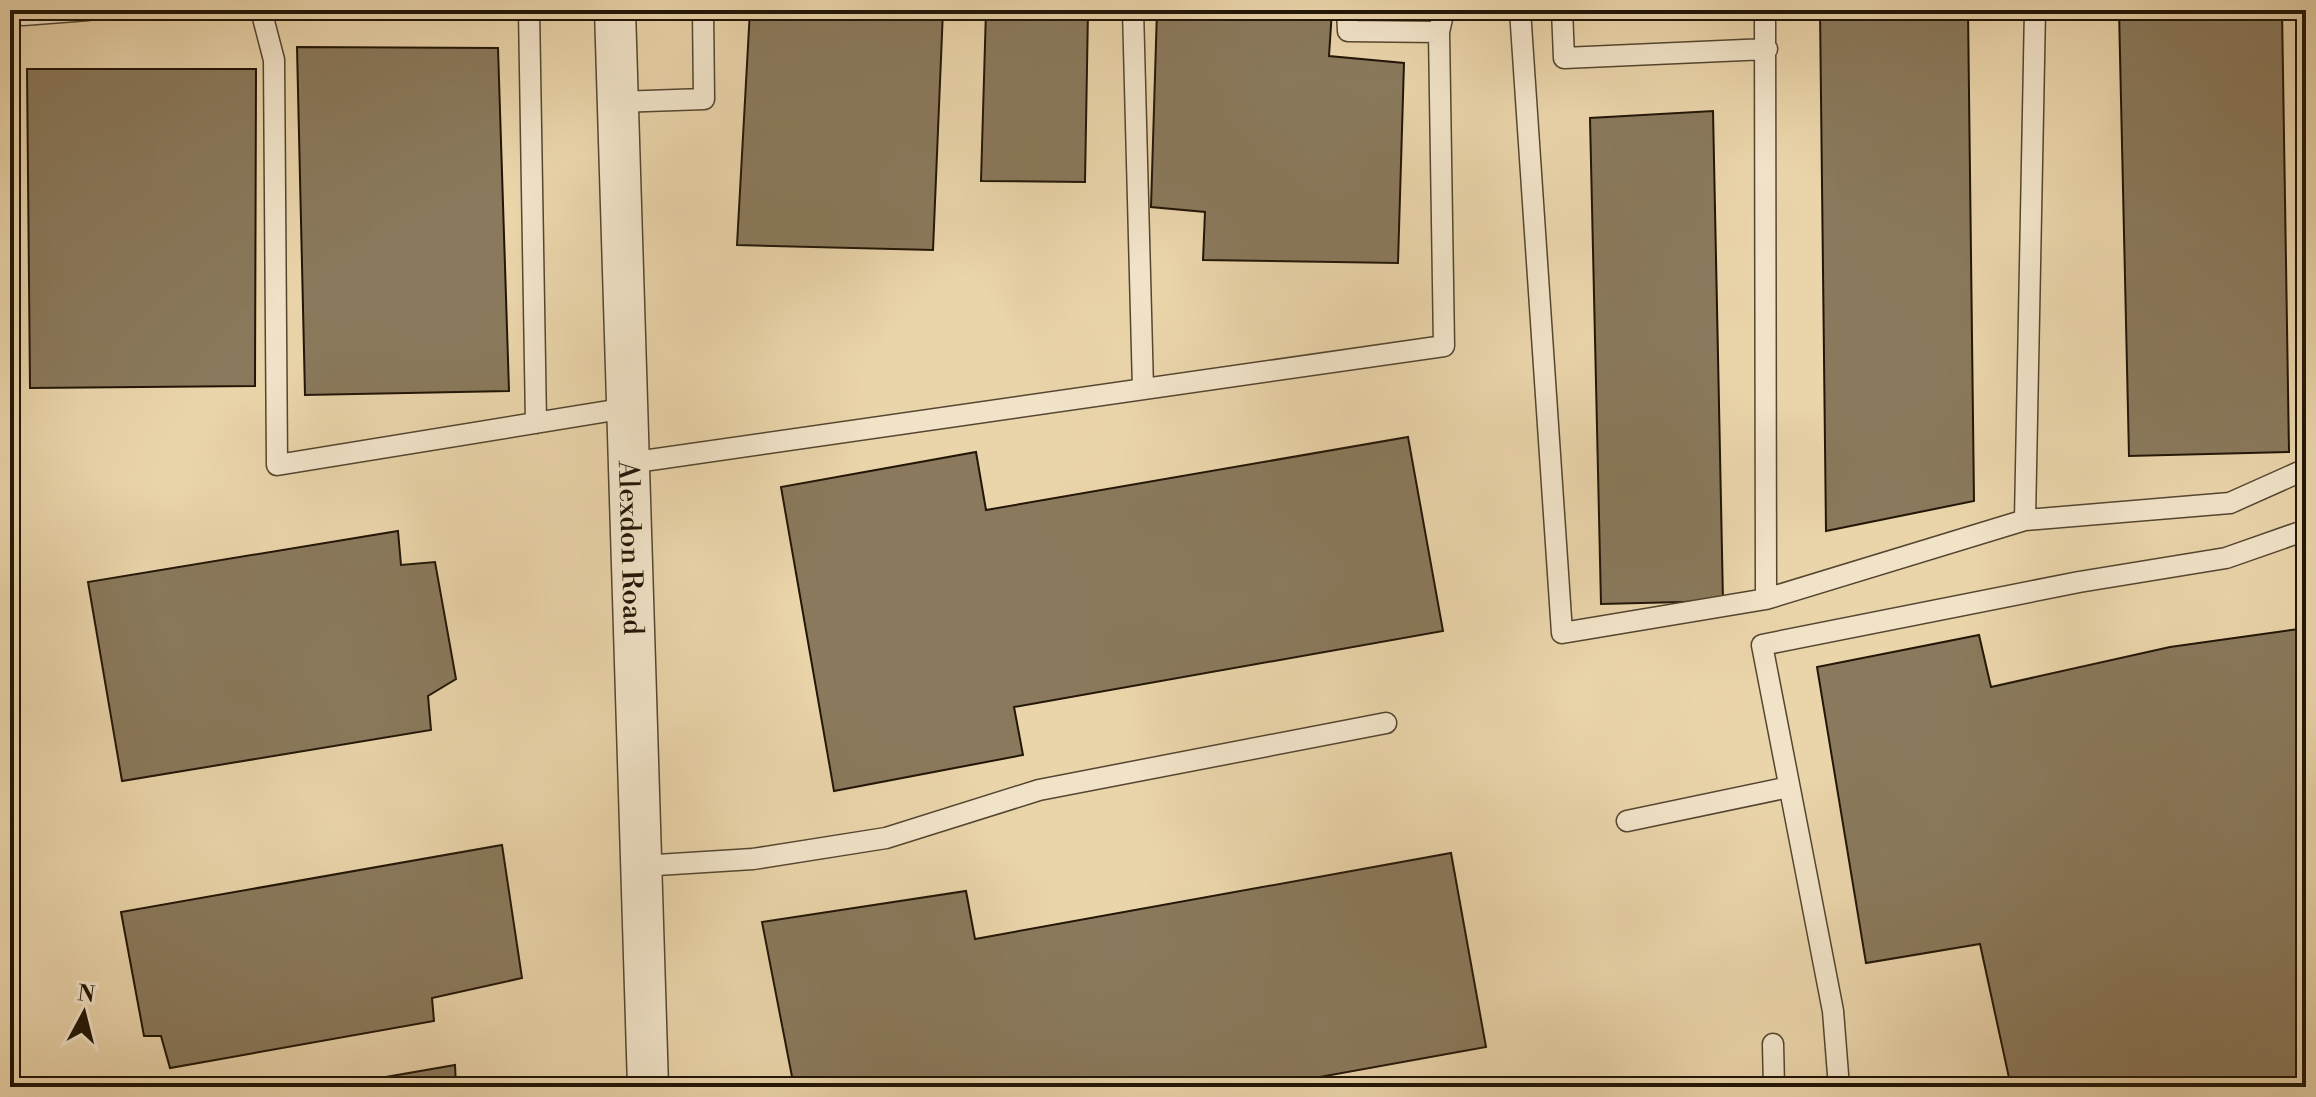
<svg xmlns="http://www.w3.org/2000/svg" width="2316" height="1097" font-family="'Libre Bodoni',serif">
  <rect width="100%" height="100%" fill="#ead4aa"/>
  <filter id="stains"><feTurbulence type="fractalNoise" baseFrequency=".0025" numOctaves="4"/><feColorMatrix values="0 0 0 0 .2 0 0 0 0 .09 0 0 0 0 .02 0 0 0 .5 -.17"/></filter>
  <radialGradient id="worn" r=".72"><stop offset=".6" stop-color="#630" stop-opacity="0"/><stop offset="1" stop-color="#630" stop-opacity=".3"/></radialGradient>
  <path fill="#8a795c" stroke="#221607" stroke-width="2" d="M750,10h193l-10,240 -196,-5z
    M986,10h102l-3,172 -104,-1z
    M1157,10h175l-3,46 75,7 -6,200 -195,-3 2,-48 -54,-5z
    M1820,10h148l6,491 -148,30z
    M2119,10h163l7,442 -160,4z
    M297,47l201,1 11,343 -204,4z
    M27,69h229l-1,317 -225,2z
    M1713,111l10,490 -122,3 -11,-486z
    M1408,437l35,194 -429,76 9,48 -189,36 -53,-304 195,-35 10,58z
    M398,531l3,34 34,-3 21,117 -28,17 3,34 -309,51 -34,-199z
    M2306,628v459h-295l-31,-143 -114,19 -49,-296 162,-32 12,52 179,-40z
    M502,845l20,133 -90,20 2,23 -264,47 -9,-32h-17l-23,-124z
    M1451,853l35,194 -222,40h-470l-32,-165 204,-31 9,48z
    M455,1065l1,22h-128z"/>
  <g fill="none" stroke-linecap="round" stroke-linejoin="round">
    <defs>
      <path id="lane" d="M261,10l13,50 3,405 350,-57
        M529,10l7,413
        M1133,10l10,379
        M1347,10l1,21 91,1
        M1520,10l42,623 204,-34 259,-79 10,-510
        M1562,10l2,48 203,-9
        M1765,10l1,589
        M23,15l65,-5
        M618,102l86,-3 -1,-89
        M629,463l815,-117 -5,-314 5,-22
        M2025,520l205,-17 76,-34
        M1627,821l162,-34
        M641,866l112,-7 133,-21 153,-48 347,-67
        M1773,1044l1,43
        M1839,1087l-6,-76 -71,-366 317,-63 147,-24 80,-28"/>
      <g id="street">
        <path id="s1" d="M615,10l33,1077"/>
      </g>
    </defs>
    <use href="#lane" stroke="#544630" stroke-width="23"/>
    <use href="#street" stroke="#544630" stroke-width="43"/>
    <use href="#lane" stroke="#f1e3c8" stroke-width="20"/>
    <use href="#street" stroke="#f1e3c8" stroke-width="40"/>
  </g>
  <g text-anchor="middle" stroke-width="8" stroke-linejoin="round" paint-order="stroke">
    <g font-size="28" fill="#221607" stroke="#f1e3c8">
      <text dy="10" stroke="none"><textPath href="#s1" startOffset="538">Alexdon Road</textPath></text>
    </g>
  </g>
  <rect width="2316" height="1097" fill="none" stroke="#ead4aa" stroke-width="40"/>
  <rect x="12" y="12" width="2292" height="1073" fill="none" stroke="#221607" stroke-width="4"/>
  <rect x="20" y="20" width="2276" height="1057" fill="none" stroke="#221607" stroke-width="2"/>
  <g transform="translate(84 1013) rotate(7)" stroke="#f1e3c8" stroke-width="6" paint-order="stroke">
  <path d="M0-6L14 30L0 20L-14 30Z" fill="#221607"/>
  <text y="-12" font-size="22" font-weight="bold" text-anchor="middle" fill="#221607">N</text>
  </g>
  <rect width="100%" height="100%" filter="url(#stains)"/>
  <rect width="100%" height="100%" fill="url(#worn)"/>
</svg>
